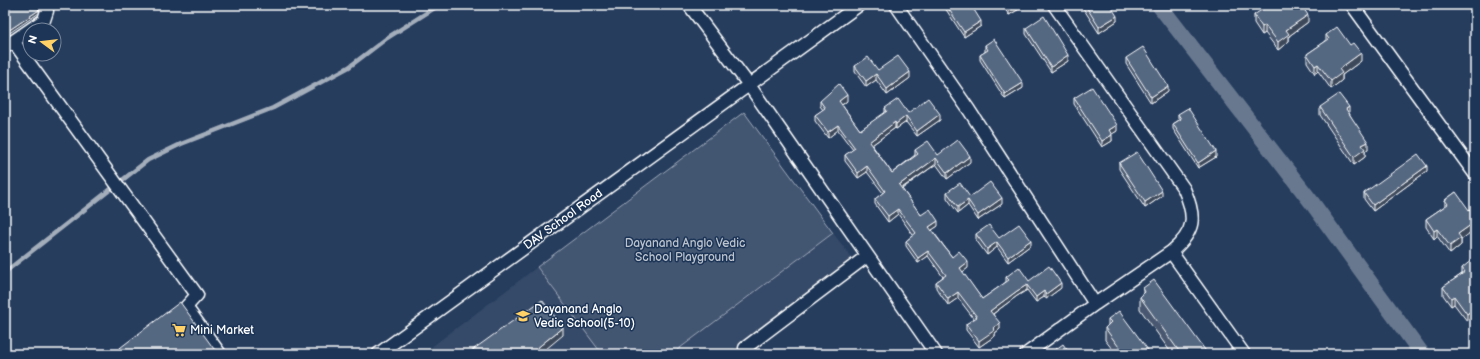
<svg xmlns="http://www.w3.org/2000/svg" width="1480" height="359" font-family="'Balsamiq Sans',sans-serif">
  <rect width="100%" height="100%" fill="#263d5e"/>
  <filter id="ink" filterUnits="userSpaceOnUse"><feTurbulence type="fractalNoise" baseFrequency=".025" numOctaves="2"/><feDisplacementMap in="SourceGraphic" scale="8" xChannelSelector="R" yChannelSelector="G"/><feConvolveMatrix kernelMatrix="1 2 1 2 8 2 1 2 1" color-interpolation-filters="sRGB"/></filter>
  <g filter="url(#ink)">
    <path fill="#344a68" d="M833,233l20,26 -119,90 4,5h-66z
      M537,267l65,87h-180z"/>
    <path fill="#425672" stroke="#a0aab8" d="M744,112l89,121 -161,121h-70l-65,-87z"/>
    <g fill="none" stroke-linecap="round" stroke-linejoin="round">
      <path stroke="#a4aebb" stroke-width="4.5" d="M5,272l143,-112 33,-16 92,-36 76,-41 38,-29 52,-33"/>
      <path stroke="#67788e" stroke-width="16" d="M1159,5l154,199 109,150"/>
      <defs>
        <path id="street" d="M689,5l60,80 187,269
          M896,5l73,105 126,194
          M1054,5l130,184c12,28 12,42 -13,63
          M1352,5l123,169
          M13,41l184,254 -11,12 34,47
          M5,47l39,-27 3,-9 -2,-6
          M378,354l481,-349
          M749,354l-4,-6 122,-92
          M1026,354l69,-50 76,-52 73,102"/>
      </defs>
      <use href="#street" stroke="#fff" stroke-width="15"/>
      <use href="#street" stroke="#1d3557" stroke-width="12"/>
    </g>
    <path fill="#49596f" stroke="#fff" d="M943,5h28l10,21 -17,11z
      M1002,5h19v3l-12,7z
      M1081,5h29l7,16 -18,12z
      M1254,15l54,7 -19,14v5l-11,9 -13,-17 -3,2 -8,-12z
      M1026,28l42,33 -17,11 -25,-38z
      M1326,35l35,26 -19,14v5l-11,9 -13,-18 -3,3 -8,-12v-8l19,-13z
      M985,45l38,43 -18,11 -25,-39v-5l5,-3z
      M1126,58l42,33 -17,12 -25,-39z
      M855,66l23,4 32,8 -23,17 -11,-15 -10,7 -11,-15z
      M1074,98l43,33 -6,3 1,7 -10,6 -28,-43z
      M820,101h27l-5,4 18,25 25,-17v-5l23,5 32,7 -23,16 -11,-14 -10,7 -1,-1 -23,17 20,28 23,-18v-5l55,12 -23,17 -11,-15 -34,25 19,26 17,11 -6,4 20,27 16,11 -6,4 20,27 24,-17v-5l55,11 -15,11 -2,-2 -8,5 -9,-12 -10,6 -24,18 7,15 -5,4v3l-16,11 -13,-17v-6l8,-5 -16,-21 -10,7 -12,-17v-6l7,-5 -15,-21 -10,7 -12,-17v-5l7,-6 -15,-21 -10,8 -13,-18v-5l8,-6 -16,-21 -9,6 -13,-17v-6l8,-5 -15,-20 -10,8 -13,-17v-6l8,-5 -3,-4z
      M1320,107l29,6 19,36 -3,2v6l-11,8 -34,-50z
      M1178,114l38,43 -18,11 -25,-39v-5l6,-4 -1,-1z
      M1119,163l43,33 -17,12 -26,-39z
      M1427,171l-54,40 -9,-12v-6z
      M947,192l23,5 32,7 -24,16 -10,-15 -10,8 -11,-15z
      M1456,192l5,48v5l-11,9 -13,-18 -3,3 -8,-12v-8l19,-13v-6z
      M976,234l23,4 32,7 -23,17 -11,-15 -10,8 -11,-15z
      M1475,262l-8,59 -13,-17 -3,2 -8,-11v-8l19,-13v-6z
      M1143,288l65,66h-36l-32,-45v-12l3,-3z
      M1108,319l43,35h-35l-11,-14v-12l3,-3z"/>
    <path fill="#3c485a" stroke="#fff" d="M1017,5h4v3l-12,7v-5z
      M39,10v3l-34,23v-3z
      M1308,15v7l-19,14v5l-11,9v-8l8,-12z
      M1117,16v5l-18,12v-6z
      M981,21v5l-17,11v-5z
      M1265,25v8l-3,2v-8z
      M1361,53v8l-19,14v5l-11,9v-8l8,-12z
      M1068,55v6l-17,11v-5z
      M1318,64v7l-3,3v-8z
      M910,72v6l-23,17v-6z
      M876,74v6l-10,7v-6z
      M1023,83v5l-18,11v-5z
      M1168,86v5l-17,12v-6z
      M847,95v6l-8,6v-6z
      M1349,107v8l-3,-6z
      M940,114v6l-23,16v-5z
      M906,116v6l-10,7v-5z
      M895,122v6l-26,19v-5z
      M838,125v5l-10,8v-6z
      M1117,125v6l-8,5v-6z
      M1112,135v6l-10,6v-6z
      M1368,142v7l-3,2v6l-11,8v-8l8,-12z
      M1216,151v6l-18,11v-5z
      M970,156v6l-23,17v-6z
      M936,158v6l-37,26v-5z
      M867,166v6l-9,6v-5z
      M1427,166v5l-54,40v-6z
      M1162,191v5l-17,12v-6z
      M1002,198v6l-24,16v-5z
      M968,200v5l-10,8v-6z
      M898,209v5l-10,8v-6z
      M938,221v5l-9,6v-5z
      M1475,222v7l-14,11v5l-11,9v-8l8,-12z
      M1437,229v7l-3,3v-8z
      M1031,240v5l-23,17v-5z
      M997,242v5l-10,8v-6z
      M928,251v5l-10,7v-5z
      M968,262v6l-8,6v-6z
      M1061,283v5l-15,11v-5z
      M1027,285v5l-10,6 -27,20v-5l27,-20z
      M1044,291v6l-8,5v-5z
      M958,292v6l-10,7v-6z
      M1454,296v8l-3,2v-8z
      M1475,308v7l-8,6v-7z
      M1000,323v6l-5,4v3l-16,11v-6l14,-13z
      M563,327v8l-23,19h-4v-5z"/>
    <path fill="#556781" stroke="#fff" d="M5,5h30l4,5 -34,23z
      M946,5h25l10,16 -17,11z
      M1006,5h11l-8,5z
      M1085,5h25l7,11 -18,11z
      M1269,5h27l1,1 1,-1h3l7,10 -22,15 3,4 -11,8 -13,-17 -3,2 -8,-12z
      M1044,16l24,39 -17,12 -25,-39z
      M1337,27l13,18 3,-2 8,10 -22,16 3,4 -11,8 -13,-17 -3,2 -8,-12 22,-15 -3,-4z
      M994,39l29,44 -18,11 -25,-39 8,-5 -3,-5z
      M1143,47l25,39 -17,11 -25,-39z
      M898,56l12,16 -23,17 -11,-15 -10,7 -11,-15 13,-9 10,13z
      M839,84l8,11 -8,6 21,29 27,-19 -2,-3 13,-9 10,14 20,-15 12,16 -23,17 -11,-15 -10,8 -1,-2 -26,20 23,31 26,-19 -3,-4 13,-9 10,14 20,-15 12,16 -23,17 -11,-15 -37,27 22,30 9,-6 8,12 -9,6 23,30 7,-6 9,11 -8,6 22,31 27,-19 -3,-3 13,-10 10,14 20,-15 12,17 -15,11 -2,-3 -8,6 -9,-12 -10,6 -27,20 10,12 -7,5 2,2 -16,11 -13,-17 11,-7 -19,-25 -10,7 -12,-17 10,-7 -18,-24 -10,7 -12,-17 10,-8 -18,-24 -10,7 -13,-17 10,-8 -18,-25 -9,7 -13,-18 10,-7 -17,-23 -10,7 -13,-17 10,-7 -5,-7z
      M1092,87l25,38 -8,5 3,5 -10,6 -28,-43z
      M1339,94l10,13 -3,2 22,33 -6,3 3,4 -11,8 -34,-50z
      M1188,108l28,43 -18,12 -25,-39 8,-5 -3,-5z
      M1137,152l25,39 -17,11 -26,-39z
      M1418,154l9,12 -54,39 -9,-12z
      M990,182l12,16 -24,17 -10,-15 -10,7 -11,-15 13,-9 10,14z
      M1456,192l13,18 3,-3 3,5v10l-17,12 3,4 -11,8 -13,-17 -3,2 -8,-12 22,-15 -3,-4z
      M1019,224l12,16 -23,17 -11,-15 -10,7 -11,-15 13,-9 10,13z
      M1473,259l2,3v46l-8,6 -13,-18 -3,2 -8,-11 22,-15 -3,-4z
      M1154,280l54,74h-27l-41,-57 5,-5 -2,-4z
      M542,300l21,27 -27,22 3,5h-72z
      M180,302l34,47 3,2h7l3,3h-115z
      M1119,311l32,43h-27l-19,-26 6,-6 -3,-3z
      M1063,344l7,10h-16l-2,-2z"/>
  </g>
  <defs>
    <symbol id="school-bare" viewBox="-9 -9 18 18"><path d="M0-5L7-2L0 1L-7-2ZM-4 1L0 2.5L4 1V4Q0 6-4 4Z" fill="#ffd166" stroke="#1d3557" stroke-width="2.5" paint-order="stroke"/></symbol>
    <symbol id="supermarket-bare" viewBox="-9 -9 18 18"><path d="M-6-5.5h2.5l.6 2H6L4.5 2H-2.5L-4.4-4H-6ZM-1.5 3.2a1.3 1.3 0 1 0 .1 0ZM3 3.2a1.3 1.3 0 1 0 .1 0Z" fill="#ffd166" stroke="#1d3557" stroke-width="2.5" paint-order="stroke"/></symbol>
  </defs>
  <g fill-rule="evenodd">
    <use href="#school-bare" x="513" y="306" width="20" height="20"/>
    <use href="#supermarket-bare" x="169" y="320" width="20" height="20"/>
  </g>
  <g text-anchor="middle" stroke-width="3" stroke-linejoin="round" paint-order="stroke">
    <g font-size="12" fill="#fff" stroke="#1d3557">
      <text transform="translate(563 219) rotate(-36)" y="4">DAV School Road</text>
    </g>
    <g font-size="12" fill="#bdc4ce" stroke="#1d3557">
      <text x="685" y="247">Dayanand Anglo Vedic<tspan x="685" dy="14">School Playground</tspan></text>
    </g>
    <g font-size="12" fill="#fff" stroke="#1d3557" text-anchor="start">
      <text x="534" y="313">Dayanand Anglo<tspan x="534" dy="14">Vedic School(5-10)</tspan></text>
      <text x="190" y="334">Mini Market</text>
    </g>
  </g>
  <rect width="1480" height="359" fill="none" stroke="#1d3557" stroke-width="20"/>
  <rect x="10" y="10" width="1460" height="339" fill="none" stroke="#fff" stroke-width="1.5" filter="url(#ink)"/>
  <g transform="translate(42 42) rotate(285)"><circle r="19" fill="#1d3557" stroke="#77869a"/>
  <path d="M0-3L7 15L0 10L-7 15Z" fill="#ffd166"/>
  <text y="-6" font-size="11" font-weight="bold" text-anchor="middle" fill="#ffffff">N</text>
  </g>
</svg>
